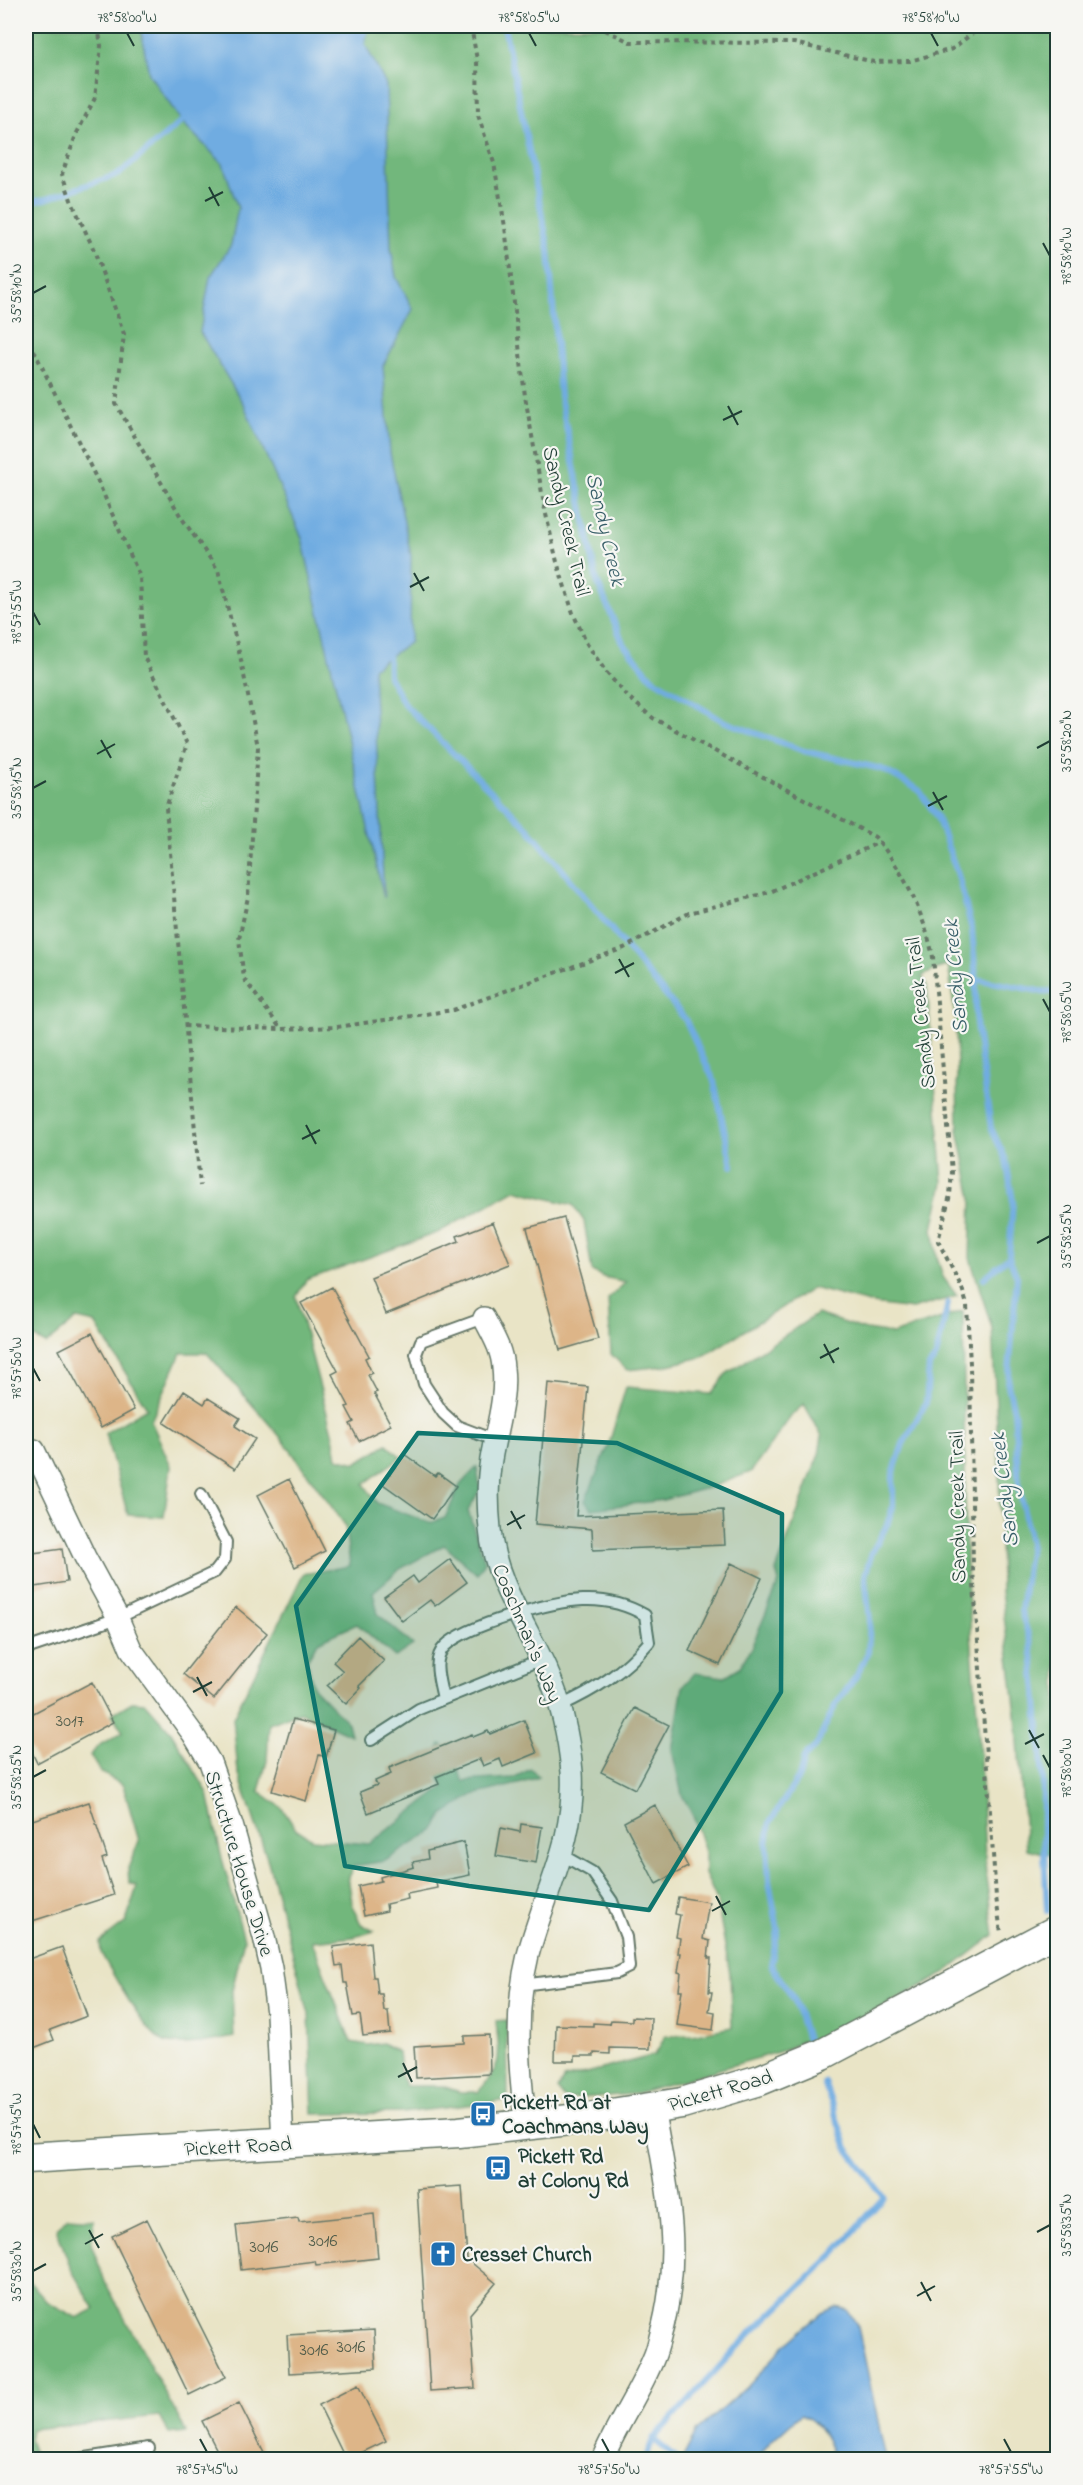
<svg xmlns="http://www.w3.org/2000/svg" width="1083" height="2485" font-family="'Indie Flower',sans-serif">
  <rect width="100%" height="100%" fill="#f6f6f2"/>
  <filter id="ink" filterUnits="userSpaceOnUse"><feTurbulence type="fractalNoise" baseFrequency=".0167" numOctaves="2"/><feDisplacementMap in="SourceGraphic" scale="12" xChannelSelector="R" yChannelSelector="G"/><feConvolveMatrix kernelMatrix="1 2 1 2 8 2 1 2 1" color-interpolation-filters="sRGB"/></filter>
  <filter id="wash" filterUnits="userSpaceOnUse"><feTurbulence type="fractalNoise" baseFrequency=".008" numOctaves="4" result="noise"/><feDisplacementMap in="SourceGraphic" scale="24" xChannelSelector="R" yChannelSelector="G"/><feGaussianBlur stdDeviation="1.35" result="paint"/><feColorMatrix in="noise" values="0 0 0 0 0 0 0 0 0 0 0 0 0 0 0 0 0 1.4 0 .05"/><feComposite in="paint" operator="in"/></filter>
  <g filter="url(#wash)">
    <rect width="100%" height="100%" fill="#e9e4c6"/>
    <path fill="#72b77b" stroke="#487a58" stroke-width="1.5" d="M26,26h1031v1830l-31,-7 -10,-135 -15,-123 -2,-127 -7,-136 -22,-70 2,-60 -14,-68 -2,-108 -8,-58 -26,12 5,10 16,197 -10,46 4,28 6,20 14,19 -45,13 -39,-5 -60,-16 -111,69 -38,9 -37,4 -16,-16 -3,-55 18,-17 -23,-5 -11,-6 -8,-50 -11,-16 -58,-15 -76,42 -133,48 -10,17 37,139 4,22 19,5 31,-19 14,13 -37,27 13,19 53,20 15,-5 15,-33 17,-18 3,22 -12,22 17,51 -8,12 -33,-29 -44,24 -27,23 5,22 35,31 -18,12 -38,-33 -39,18 -11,18 6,27 35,36 3,12 -51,-23 -31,12 -2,37 -8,30 23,17 13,20 17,11 57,5 75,-57 -12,-25 9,-18 8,5 14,32 50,-3 18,-9 8,8 -17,6 -49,12 -29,19 -11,17 -48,30 -31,5 -6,11 5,31 8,16 13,7 -20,6 -42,4 39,101 17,3 15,-2 15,9 3,25 5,9h36l18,6h18c26,-27 21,-36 18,-71l11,-1 1,80 -106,13 -89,1 -4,-100 -41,-153 -30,-89 -5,-54 70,-144 47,-8 -5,-41 -62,-85 -76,-87h-26l-30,68 20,45 -7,51 -36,-2 -23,-82 42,-25 -52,-85 -18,-4 -31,25 -20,-11z
      M963,1311l3,256 13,173 7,138 8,57 -50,39 -120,64 -25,4 -14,8 -151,44 -69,5 -8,-10 7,-10 91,-24 10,-19 27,-1 40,-8 -2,-53 -13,-74 -12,-26v-22l-12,-37 -11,-20 -10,-45 11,-64 12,-13 29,4 16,-10 11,-19 28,-66 -3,-11 43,-117 3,-18 -18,-32 -12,11 -41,57 -40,15 -48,13 -71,9 -7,-8 23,-54 18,-60 85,7 15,-20 91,-60 49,16 27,4z
      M132,1702l13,1 26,29 37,61 12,58 24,88 -12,52 2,46c-17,4 -52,10 -69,5 -18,-5 -54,-71 -64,-89l-1,-11 26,-20 11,-36 -8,-3 -1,-15 11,-27 -16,-56 -23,-13 -10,-17 11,-11 22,-12 -11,-18z
      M68,2217l27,2 -4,24 14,39 81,150 -17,2 -10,-18 -128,13 -2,11 7,19h-10v-181l20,23 31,17 18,-9 -23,-38 -16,-43z"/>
    <path fill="#70ace1" stroke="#48748a" stroke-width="1.5" d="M140,26h229l-4,18 21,41 5,163 5,29 17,32 -30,57 7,87 21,103 -1,86 -37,26 11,230 -82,-360 -58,-133 -44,-73 10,-55 21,-32 7,-37 -15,-44 -41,-42 -33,-48z
      M836,2307l12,3 10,17 28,132h-52c-6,-18 -14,-37 -33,-45l-31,28 -13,17h-75l15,-28 54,-48 34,-38 37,-32z"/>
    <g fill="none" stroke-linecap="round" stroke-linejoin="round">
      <path stroke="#70ace1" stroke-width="6" d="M504,26l45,224 11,146 37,185 26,62 29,35 71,43 81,30 78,18 37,21 18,27 21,58 14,55 4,49v44l15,105 15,32 7,41 -4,56 8,20 -9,108 6,26 5,74 11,59 -9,67 10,33 6,57 6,78v53l4,79
        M26,203l20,-4 73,-25 69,-58
        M388,651l1,25 15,28 124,124 157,191 29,62 18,85
        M976,979l63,12 19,1
        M984,1278l25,-21
        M1050,1959l8,82
        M808,2043l-13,-42 -24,-36 7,-35 -9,-49 -2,-37 3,-22 30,-47 4,-18 12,-11 19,-40 22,-31 11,-23 2,-31 -5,-45 7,-24 15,-27 6,-18v-33l10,-30 23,-41 3,-37 7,-9 12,-54
        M653,2439l26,21
        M645,2460l8,-21 89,-97 93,-89 49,-56 -37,-49 -23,-66"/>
    </g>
    <g id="blocks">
      <path fill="#ddb588" d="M564,1218l34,121 -38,11 -33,-122z
        M493,1222l17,42 -124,50 -15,-37 88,-36 -2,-5z
        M332,1287l37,69 -4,2 7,15 -4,2 9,17 -3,1 17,32 -32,16 -9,-17 4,-2 -8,-15 3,-1 -17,-32 6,-3 -37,-68z
        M92,1333l42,77 -33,18 -42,-78z
        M548,1383l40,4 -12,129 147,-6 2,35 -132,5 -1,-21 -57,-5z
        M184,1391l20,13 4,-6 32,20 -5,8 20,13 -20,30 -71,-46z
        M404,1454l31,22 3,-3 18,13 -24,33 -49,-35z
        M289,1479l36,72 -30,16 -37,-72z
        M62,1549l5,33 -38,6 -3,-15v-19z
        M450,1559l17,23 -32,24 -5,-6 -28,21 -18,-24 29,-21 5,7z
        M731,1563l31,15 -42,87 -31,-14z
        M236,1607l31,26 -53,66 -31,-25z
        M358,1636l26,25 -25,25 2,2 -15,16 -19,-18 16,-15 -10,-9z
        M92,1682l21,40 -76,41 -11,-23v-23z
        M635,1708l34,17 -34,64 -34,-17z
        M293,1719l41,11 -8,27 -7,-2 -13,46 -34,-10z
        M524,1720l13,33 -34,14 -3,-8 -17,7 -3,-7 -44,18 3,7 -71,29 -8,-21 17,-7 -2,-4 16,-7 -2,-6 83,-34 1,3 15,-6 2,3z
        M89,1802l18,55 -5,2 12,36 -88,28v-101z
        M655,1805l33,62 -32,17 -32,-62z
        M521,1824l21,3 -6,36 -40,-7 5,-28 19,4z
        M464,1842l6,33 -34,7 1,6 -30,6 1,5 -22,5 1,7 -23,5 -6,-30 23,-5 -1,-4 34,-10 -1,-5 15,-3 -1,-8z
        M678,1897l31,5 -6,37 7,2 -2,17h3l-2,34h3l-3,19 6,1 -2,18 -36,-5 5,-35h-3l2,-17 -3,-1 3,-19h-3l2,-15 -4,-1 4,-22 -5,-1z
        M370,1942l3,35h3l2,17h4l2,17h4l2,22 -27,3 -3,-21 -7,1 -6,-33h-3l-2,-18 -6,1 -3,-19z
        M62,1947l25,69 -37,14 4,10 -28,11v-91z
        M632,2017l19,1 -1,31 -40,-1v6l-16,-1v3h-19v5h-20l1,-36 37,1v-3l17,1 1,-4 21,1z
        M489,2035l1,39 -74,4 -2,-32 50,-3v-7z
        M462,2186l5,73 29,24 -26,31 5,74 -45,3 -13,-202z
        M374,2214l4,44 -62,7 -1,-4 -74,9 -5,-45 62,-7 1,4z
        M147,2219l79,158 -37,18 -77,-159z
        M374,2330l2,38 -87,5 -2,-38z
        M358,2385l28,56 -40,19 -27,-55z
        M239,2403l29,57h-46l-20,-39z"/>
    </g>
  </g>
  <g filter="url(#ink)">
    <use href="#blocks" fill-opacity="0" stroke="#667767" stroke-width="1.5"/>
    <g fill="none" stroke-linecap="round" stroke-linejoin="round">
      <defs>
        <path id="lane" d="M484,1318l-63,23 -5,13 8,30 19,29 14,13 37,14
          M26,1649l92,-31 97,-46 10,-13 1,-17 -25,-48
          M443,1699c-3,-17 -12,-39 2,-53 22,-21 108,-45 138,-46 23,-1 43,4 62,15l4,27c-25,30 -54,48 -89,64
          M371,1740l48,-31 123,-50
          M522,1985l95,-12 12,-6 -3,-30 -14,-36 -20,-29 -30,-17
          M73,2460l76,-12"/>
        <path id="street" d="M484,1318c8,16 18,31 19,50 4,32 -9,67 -13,98 -3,21 -2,43 0,63 4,51 37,97 57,142 14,31 22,67 25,101 4,69 -27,119 -44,183 -14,57 -9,113 -2,171
          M34,1450l51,107 31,57 15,35 62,85 17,28 22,63 32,112 7,31 6,45 6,131
          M602,2460c15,-36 38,-68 52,-103 4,-9 6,-21 9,-31 19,-77 4,-141 -10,-218"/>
        <path id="secondary" d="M26,2158l433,-26 120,-13 103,-16 78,-23 63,-26 235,-124"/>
      </defs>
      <use href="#lane" stroke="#667767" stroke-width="14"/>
      <use href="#street" stroke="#667767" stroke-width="24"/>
      <use href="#secondary" stroke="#667767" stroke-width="33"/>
      <path stroke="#667767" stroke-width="4" stroke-dasharray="4.5 4.5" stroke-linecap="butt" d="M98,26l3,20 -6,52 -19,37 -14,39 9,26 23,50 30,84 -8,70 65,113 37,53 23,90 17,87 -10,150 -9,42 5,40 37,50
        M471,26l6,34 1,55 16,48 11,64 20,169 20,114 12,52 16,51 14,31 19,28 21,24 26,22 222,119c29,34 49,77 58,120l19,215 -2,23 -12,46 24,47 5,17 3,59 3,206 23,327 5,36
        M597,26l33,16 164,1 80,19 36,-1 42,-12 30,-23
        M26,334l73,150 41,93 4,80 43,87 -21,64 34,378
        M184,1026l97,3 56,-2 116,-17 171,-62 65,-35 81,-21 110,-50"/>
      <use href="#lane" stroke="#fff" stroke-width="10"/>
      <use href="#street" stroke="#fff" stroke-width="21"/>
      <use href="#secondary" stroke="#fff" stroke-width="30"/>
    </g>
  </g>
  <path fill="#0f766e" fill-opacity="0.2" stroke="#0f766e" stroke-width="4.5" stroke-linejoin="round" d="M418,1433l199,10 165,71 -1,178 -132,218 -180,-24 -124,-20 -49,-260z"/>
  <path fill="none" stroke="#1f3d34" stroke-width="2" d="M127,33l7,13M529,33l7,13M931,33l7,13M209,187l10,19M205,201l18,-9M1043,243l7,13M33,293l13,-7M728,406l10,19M723,420l19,-9M414,573l10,18M410,587l19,-10M33,612l7,13M101,740l10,18M1037,748l13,-7M97,754l18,-10M33,788l13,-7M933,792l10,18M928,806l19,-10M619,959l10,18M615,973l19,-10M1043,999l7,13M306,1125l10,19M302,1139l18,-9M1037,1243l13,-7M824,1344l10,19M820,1358l19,-10M33,1368l7,13M511,1511l10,18M507,1525l18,-10M197,1677l10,19M193,1692l19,-10M1029,1730l10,18M1025,1744l19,-10M1043,1755l7,13M33,1777l13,-7M716,1896l10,19M712,1911l18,-10M403,2063l9,19M398,2077l19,-10M33,2124l7,14M89,2230l10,18M1037,2232l13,-7M85,2244l18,-10M33,2271l13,-7M921,2282l10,19M917,2296l18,-10M200,2439l7,13M602,2439l7,13M1004,2439l7,13"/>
  <defs>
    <symbol id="bus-square" viewBox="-11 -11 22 22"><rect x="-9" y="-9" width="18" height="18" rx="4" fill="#1f6fb2" stroke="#f6f6f2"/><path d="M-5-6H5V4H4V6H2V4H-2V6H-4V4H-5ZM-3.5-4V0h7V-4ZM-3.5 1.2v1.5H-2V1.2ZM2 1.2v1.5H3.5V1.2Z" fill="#fff"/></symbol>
    <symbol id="church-square" viewBox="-11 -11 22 22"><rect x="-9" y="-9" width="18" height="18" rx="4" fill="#1f6fb2" stroke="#f6f6f2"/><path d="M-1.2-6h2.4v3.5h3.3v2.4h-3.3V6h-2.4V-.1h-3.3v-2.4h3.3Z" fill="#fff"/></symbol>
  </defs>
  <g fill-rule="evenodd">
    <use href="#bus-square" x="468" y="2099" width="30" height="30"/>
    <use href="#bus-square" x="483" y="2153" width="30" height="30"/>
    <use href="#church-square" x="428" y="2239" width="30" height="30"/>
  </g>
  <g text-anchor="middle" stroke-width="4.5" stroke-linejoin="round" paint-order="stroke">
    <g font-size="18" fill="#4e5b49">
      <text x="70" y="1726">3017</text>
      <text x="323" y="2246">3016</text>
      <text x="264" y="2252">3016</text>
      <text x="351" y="2352">3016</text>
      <text x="314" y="2355">3016</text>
    </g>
    <g font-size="21" fill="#1f3d34" stroke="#f6f6f2">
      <text transform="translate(567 521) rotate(77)" y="7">Sandy Creek Trail</text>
      <text transform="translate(920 1013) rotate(-96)" y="7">Sandy Creek Trail</text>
      <text transform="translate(957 1507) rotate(-91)" y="7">Sandy Creek Trail</text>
      <text transform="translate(528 1633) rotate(67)" y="7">Coachman's Way</text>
      <text transform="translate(240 1863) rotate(73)" y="7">Structure House Drive</text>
      <text transform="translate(720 2090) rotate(-16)" y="7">Pickett Road</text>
      <text transform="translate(238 2146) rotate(-3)" y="7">Pickett Road</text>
    </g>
    <g font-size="21" font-weight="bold" fill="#1f3d34" stroke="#f6f6f2" text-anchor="start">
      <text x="502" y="2109">Pickett Rd at<tspan x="502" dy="24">Coachmans Way</tspan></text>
      <text x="518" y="2163">Pickett Rd<tspan x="518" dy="24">at Colony Rd</tspan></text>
      <text x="462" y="2261">Cresset Church</text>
    </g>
    <g font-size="22" font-style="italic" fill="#375e68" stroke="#f6f6f2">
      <text transform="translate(607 529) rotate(77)" y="8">Sandy Creek</text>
      <text transform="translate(954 977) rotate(-95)" y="8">Sandy Creek</text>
      <text transform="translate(1003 1490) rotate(-97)" y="8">Sandy Creek</text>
    </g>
  </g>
  <rect width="1083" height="2485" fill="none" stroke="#f6f6f2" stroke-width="66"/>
  <rect x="33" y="33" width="1017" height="2419" fill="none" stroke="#1f3d34" stroke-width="2"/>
  <g font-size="15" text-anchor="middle" fill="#1f3d34">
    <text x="127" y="22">78°58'00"W</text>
    <text x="529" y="22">78°58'05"W</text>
    <text x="931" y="22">78°58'10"W</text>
    <text transform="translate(1066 256) rotate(-90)" y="5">78°58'10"W</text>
    <text transform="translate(16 293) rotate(-90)" y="5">35°58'10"N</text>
    <text transform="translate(16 612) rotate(-90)" y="5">78°57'55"W</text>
    <text transform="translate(1066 741) rotate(-90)" y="5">35°58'20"N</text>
    <text transform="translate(16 788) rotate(-90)" y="5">35°58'15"N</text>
    <text transform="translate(1066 1012) rotate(-90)" y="5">78°58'05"W</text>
    <text transform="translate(1066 1236) rotate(-90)" y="5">35°58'25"N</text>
    <text transform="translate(16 1368) rotate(-90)" y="5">78°57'50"W</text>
    <text transform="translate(1066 1768) rotate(-90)" y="5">78°58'00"W</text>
    <text transform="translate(16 1777) rotate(-90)" y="5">35°58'25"N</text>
    <text transform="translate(16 2124) rotate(-90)" y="5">78°57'45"W</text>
    <text transform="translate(1066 2225) rotate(-90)" y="5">35°58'35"N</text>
    <text transform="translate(16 2271) rotate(-90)" y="5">35°58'30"N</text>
    <text x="207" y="2474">78°57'45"W</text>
    <text x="609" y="2474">78°57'50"W</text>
    <text x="1011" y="2474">78°57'55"W</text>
  </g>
</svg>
